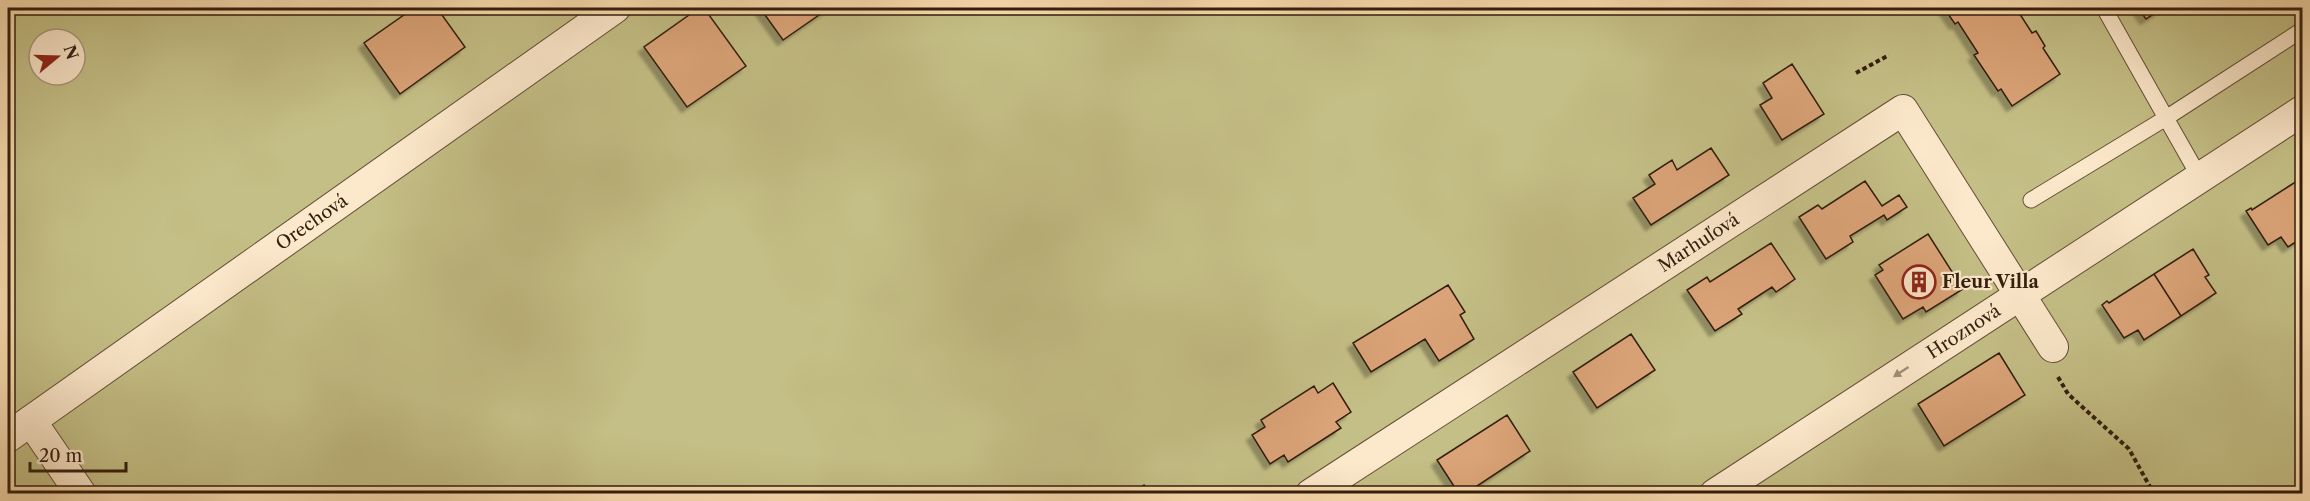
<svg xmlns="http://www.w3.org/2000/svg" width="2310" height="501" font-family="'Libre Caslon Text',serif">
  <defs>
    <filter id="shadow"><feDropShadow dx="-5.5" dy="5.5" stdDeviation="1.5" flood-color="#0004"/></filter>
  </defs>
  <rect width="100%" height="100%" fill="#fadcaf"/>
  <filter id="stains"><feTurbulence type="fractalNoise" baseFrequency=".00333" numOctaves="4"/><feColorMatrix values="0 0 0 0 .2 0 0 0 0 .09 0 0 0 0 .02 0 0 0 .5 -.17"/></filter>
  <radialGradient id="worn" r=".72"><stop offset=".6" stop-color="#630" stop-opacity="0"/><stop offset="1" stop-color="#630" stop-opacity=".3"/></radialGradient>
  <path fill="#c4bf86" stroke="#7b6e4a" stroke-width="1.5" fill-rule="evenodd" d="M8,8h2294v485h-2294zM39,39h36v36h-36z"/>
  <path fill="#dba478" stroke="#321e0d" stroke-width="1.5" filter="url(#shadow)" d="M414,8h23l28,39 -65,47 -36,-51z
    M699,8h5l42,58 -59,41 -43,-60z
    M760,8h69l-46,32z
    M1944,8h72l16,25 4,-2 9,15 -2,2 17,26 -48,32 -11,-17 -3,2 -24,-36 4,-2 -20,-31 -3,2z
    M2138,8h25l-17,11z
    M1792,64l32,50 -42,26 -22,-35 12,-7 -9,-15z
    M1711,148l18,27 -78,50 -18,-27 22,-14 -6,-9 23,-15 5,10z
    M1865,181l17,25 17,-11 8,12 -20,13 -3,-5 -34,21 3,6 -27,17 -27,-42 19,-12 4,4z
    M2297,181l5,9v48l-14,9 -7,-10 -13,8 -22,-34 5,-3 1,2z
    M1928,234l35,55 -37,23 -3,-5 -20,12 -28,-44 8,-5 -4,-5z
    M1771,243l24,36 -19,13 -4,-5 -34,22 4,5 -27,17 -28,-41 20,-13 3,5z
    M2193,249l16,26 -4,2 11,16 -35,23 -27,-42z
    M2154,274l27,42 -37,24 -6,-10 -14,8 -22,-33 5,-4 2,2z
    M1448,285l17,27 -5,3 14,24 -35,22 -14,-22 -54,33 -18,-29z
    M1631,334l24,36 -58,38 -24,-36z
    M1999,353l26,42 -81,51 -26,-42z
    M1333,383l18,29 -15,10 5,6 -53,34 -4,-7 -14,9 -18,-29 13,-8 -4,-7 53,-34 4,7z
    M1507,415l23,36 -65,43h-6l-22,-34z
    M1144,485l6,9h-19z"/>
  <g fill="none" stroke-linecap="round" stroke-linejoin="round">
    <defs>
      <path id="service" d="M2200,178l-34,-60 136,-88
        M2031,200l135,-82 -62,-110"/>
      <g id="minor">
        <path d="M31,421l50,73"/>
        <path id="s1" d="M8,437l607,-429"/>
        <path id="s2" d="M1311,494l592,-384 150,237"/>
        <path id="s3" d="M1715,494l587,-383"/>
      </g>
    </defs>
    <use href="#service" stroke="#644e36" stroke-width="17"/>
    <use href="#minor" stroke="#644e36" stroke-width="32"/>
    <path stroke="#321e0d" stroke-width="4" stroke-dasharray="4.5 3" stroke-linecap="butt" d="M1856,73l33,-18
      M2058,377l10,17 61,55 25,45"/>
    <use href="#service" stroke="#fce8cb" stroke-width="15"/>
    <use href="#minor" stroke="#fce8cb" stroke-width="30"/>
  </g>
  <defs><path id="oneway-solid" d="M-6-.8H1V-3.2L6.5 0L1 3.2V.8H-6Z" transform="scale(1.5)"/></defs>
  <use fill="#a18d76" href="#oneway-solid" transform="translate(1901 372) rotate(147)"/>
  <defs>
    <symbol id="building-ring" viewBox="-11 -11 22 22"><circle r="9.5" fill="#fce8cb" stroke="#8f2418" stroke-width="1.5"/><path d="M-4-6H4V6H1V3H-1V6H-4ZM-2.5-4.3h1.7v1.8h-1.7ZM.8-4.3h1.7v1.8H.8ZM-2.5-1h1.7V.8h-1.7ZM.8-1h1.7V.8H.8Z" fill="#8f2418"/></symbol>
  </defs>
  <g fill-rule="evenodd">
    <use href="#building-ring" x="1900" y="263" width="38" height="38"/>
  </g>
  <g text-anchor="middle" stroke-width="4.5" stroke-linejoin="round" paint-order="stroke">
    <g font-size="18" fill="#321e0d" stroke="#fce8cb">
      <text dy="6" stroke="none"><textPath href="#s1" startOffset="372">Orechová</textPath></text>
      <text dy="6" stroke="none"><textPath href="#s2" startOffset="462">Marhuľová</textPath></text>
      <text dy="6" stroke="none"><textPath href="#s3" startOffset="297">Hroznová</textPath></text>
    </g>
    <g font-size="18" font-weight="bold" fill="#321e0d" stroke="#fce8cb" text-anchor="start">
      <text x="1942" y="288">Fleur Villa</text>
    </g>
  </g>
  <rect width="2310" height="501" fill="none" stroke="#fadcaf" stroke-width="30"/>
  <rect x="9" y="9" width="2292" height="483" fill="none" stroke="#321e0d" stroke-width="3"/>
  <rect x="15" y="15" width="2280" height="471" fill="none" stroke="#321e0d" stroke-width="1.5"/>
  <g transform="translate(57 57) rotate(71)"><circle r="28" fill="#fce8cb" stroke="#ab977f" stroke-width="1.5"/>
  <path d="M0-4.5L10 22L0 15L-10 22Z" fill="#8f2418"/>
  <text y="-9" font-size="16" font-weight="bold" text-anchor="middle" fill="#321e0d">N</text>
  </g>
  <path d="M30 462v9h96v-9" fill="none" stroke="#321e0d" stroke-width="3"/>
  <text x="39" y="462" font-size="18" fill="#321e0d" stroke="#fce8cb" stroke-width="4.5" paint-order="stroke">20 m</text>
  <rect width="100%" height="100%" filter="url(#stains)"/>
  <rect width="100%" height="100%" fill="url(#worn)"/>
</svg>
